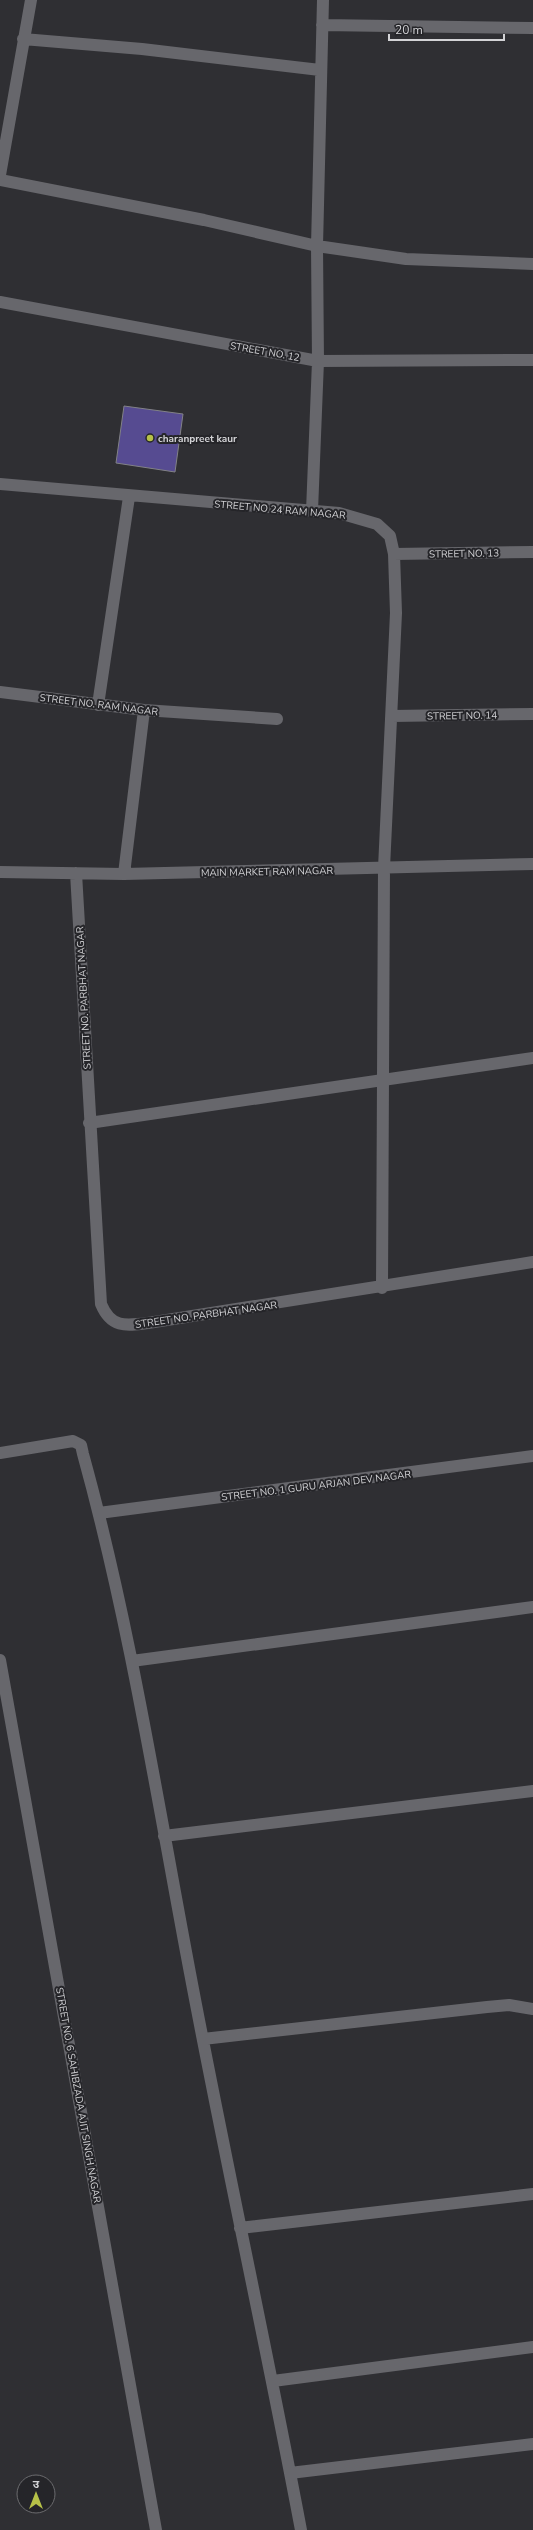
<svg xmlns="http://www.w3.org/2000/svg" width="533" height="2530" font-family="'Nunito Sans','Noto Sans Devanagari',sans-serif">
  <rect width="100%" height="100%" fill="#2f2f33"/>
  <path fill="#564b91" stroke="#828287" d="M124,406l59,8 -8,58 -59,-9z"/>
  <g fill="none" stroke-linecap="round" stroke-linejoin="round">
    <path stroke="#67676c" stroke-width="12" d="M322,25l211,3
      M23,39l119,10 178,21
      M0,175l31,-175
      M0,180l204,40 113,26 89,13 127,5
      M0,302l318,59 215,-1
      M0,484l339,29 38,11 13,12 4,18 2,59 -12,255 -2,420
      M312,511l6,-150 -1,-115 6,-246
      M394,554l139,-2
      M0,692l144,18 133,9
      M98,705l31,-208
      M392,716l141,-2
      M0,872l124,2 409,-10
      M76,873l25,431c10,24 24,22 47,19l385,-61
      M124,874l20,-164
      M89,1123l444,-65
      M0,1453l73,-12 8,4 2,9c47,170 74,345 107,519 35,186 76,371 111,557
      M99,1513l434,-57
      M0,1660l156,870
      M132,1661l401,-54
      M164,1836l369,-45
      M203,2039l284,-32 22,-2 24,4
      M240,2228l293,-34
      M273,2381l260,-34
      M290,2473l243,-29"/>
  </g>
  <circle fill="#b6c148" stroke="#252529" stroke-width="1.5" cx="150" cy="438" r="4"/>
  <g text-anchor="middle" stroke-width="4" stroke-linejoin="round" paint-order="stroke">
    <g font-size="10" fill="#d3d3d6" stroke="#252529">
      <text transform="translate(265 351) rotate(10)" y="4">STREET NO. 12</text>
      <text transform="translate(280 509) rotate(5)" y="4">STREET NO 24 RAM NAGAR</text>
      <text transform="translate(464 553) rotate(-1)" y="4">STREET NO. 13</text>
      <text transform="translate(99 704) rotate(7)" y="4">STREET NO. RAM NAGAR</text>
      <text transform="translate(462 715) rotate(-1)" y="4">STREET NO. 14</text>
      <text transform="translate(267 871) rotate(-1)" y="4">MAIN MARKET RAM NAGAR</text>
      <text transform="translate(83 998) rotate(-93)" y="4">STREET NO. PARBHAT NAGAR</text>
      <text transform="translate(206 1314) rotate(-8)" y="4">STREET NO. PARBHAT NAGAR</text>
      <text transform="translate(316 1485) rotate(-7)" y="4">STREET NO. 1 GURU ARJAN DEV NAGAR</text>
      <text transform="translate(79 2095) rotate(80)" y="4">STREET NO. 6 SAHIBZADA AJIT SINGH NAGAR</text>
    </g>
    <g font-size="10" font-weight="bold" fill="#d3d3d6" stroke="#252529" text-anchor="start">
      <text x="158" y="442">charanpreet kaur</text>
    </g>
  </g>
  <g transform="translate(36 2494)"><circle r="19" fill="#252529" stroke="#6b6b6e"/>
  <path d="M0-3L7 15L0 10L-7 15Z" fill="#b6c148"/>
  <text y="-6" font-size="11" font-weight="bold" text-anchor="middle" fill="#d3d3d6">उ</text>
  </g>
  <path d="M389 34v6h115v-6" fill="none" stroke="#d3d3d6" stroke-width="2"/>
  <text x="395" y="34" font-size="12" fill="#d3d3d6" stroke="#252529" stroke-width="3" paint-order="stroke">20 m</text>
</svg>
